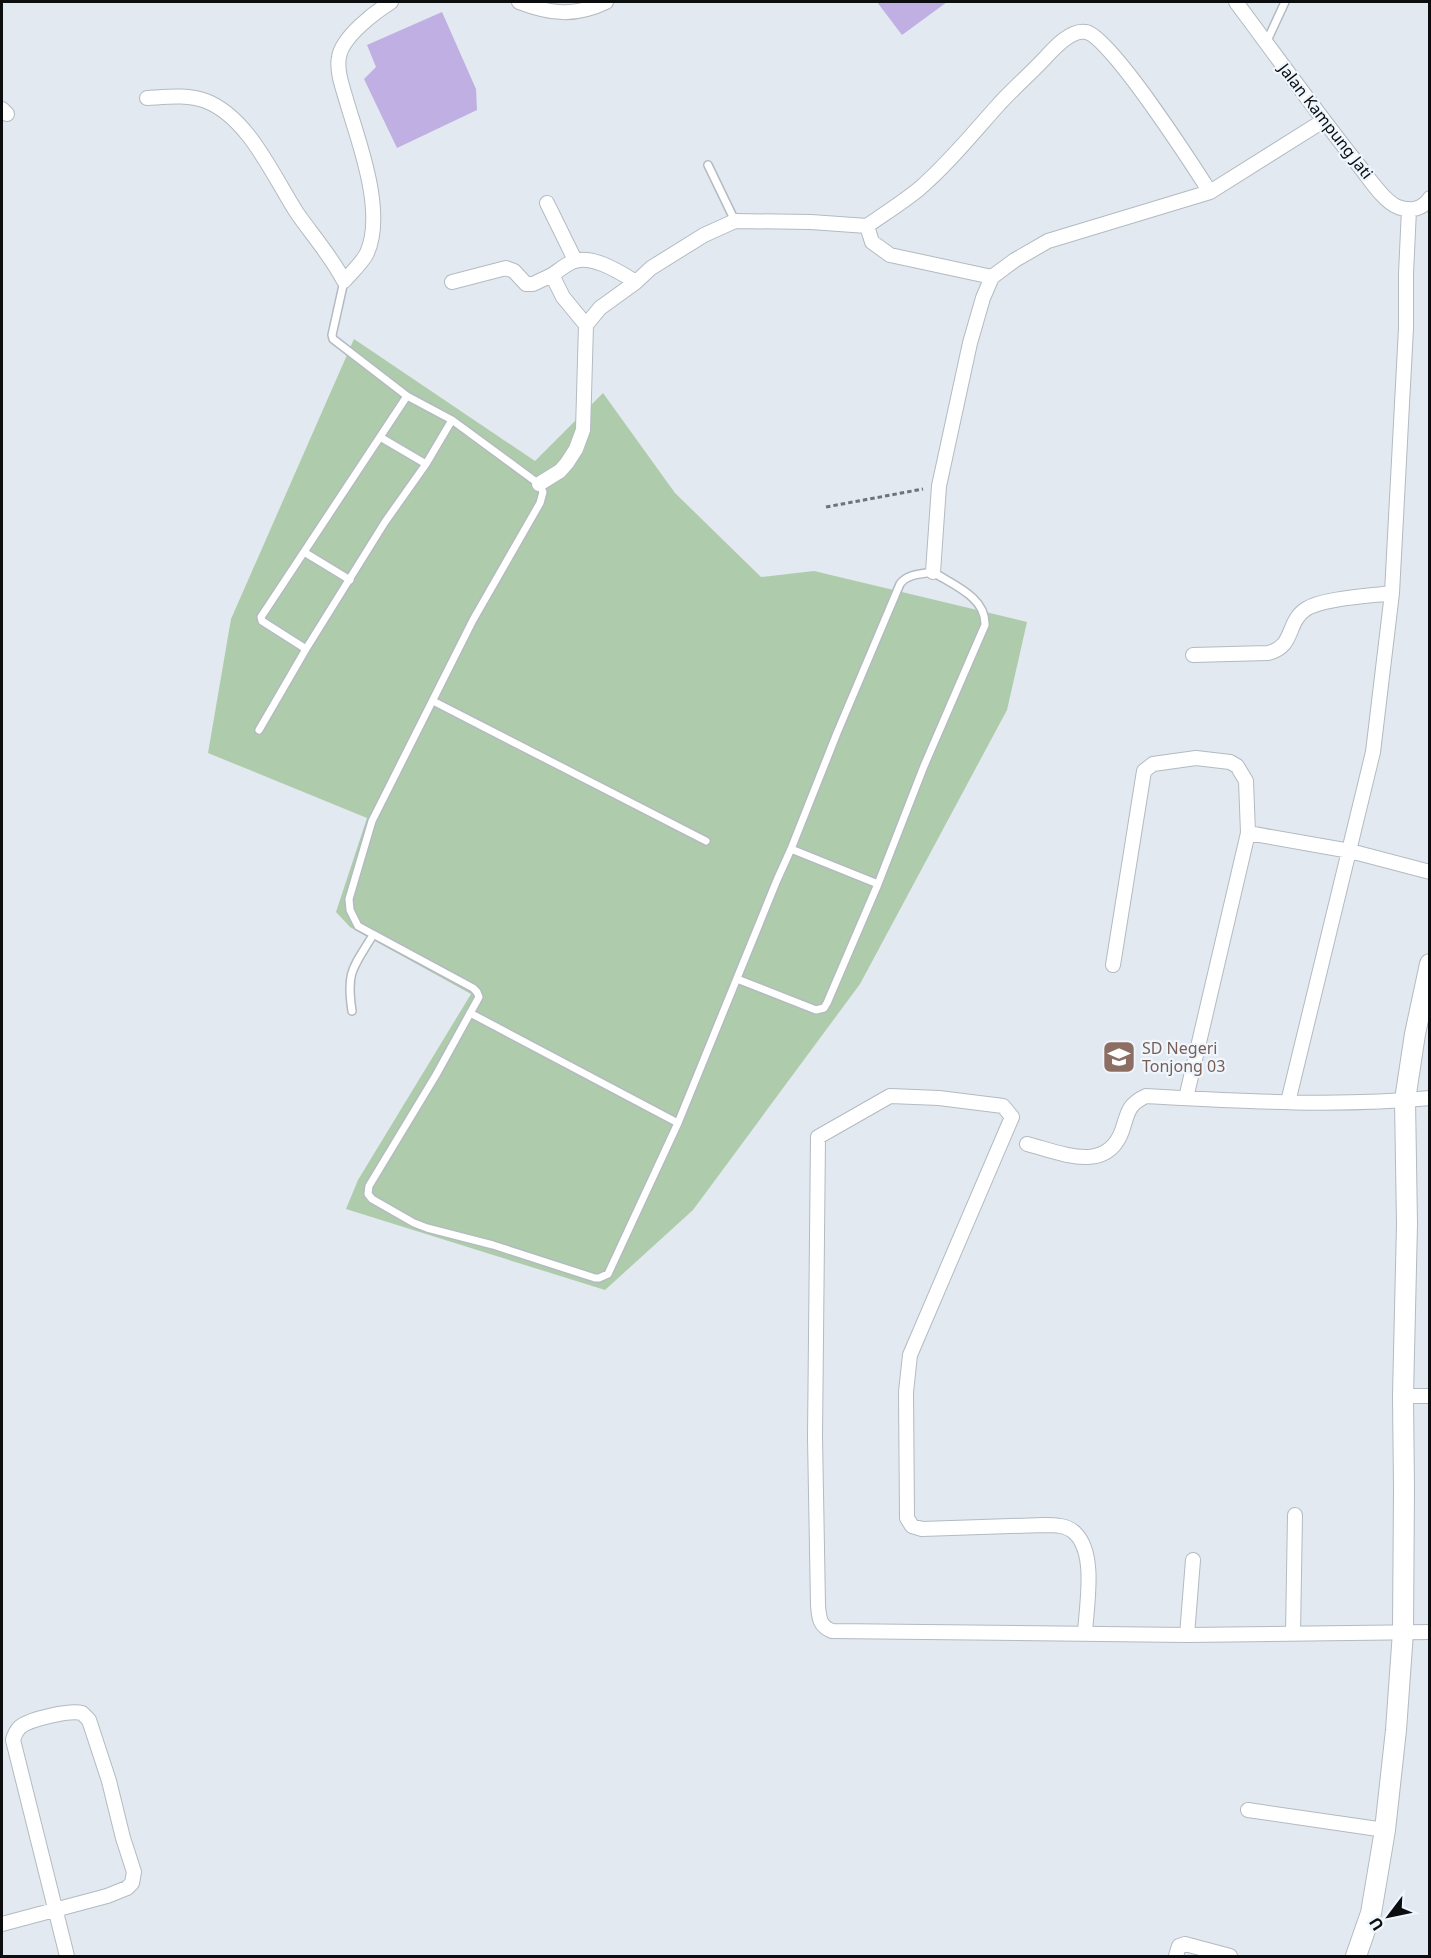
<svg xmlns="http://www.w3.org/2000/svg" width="1431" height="1958" font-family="'Noto Sans',sans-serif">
  <rect width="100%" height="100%" fill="#e2e9f0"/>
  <path fill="#aeccab" d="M354,339l181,122 68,-68 72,100 86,84 53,-6 213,51 -20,88 -147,274 -167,226 -88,80 -259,-81 12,-29 113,-186 -121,-67 -14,-15 31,-94 -159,-65 23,-134z"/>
  <path fill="#bfafe2" d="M877,2h70l-45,33z
    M442,12l34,77 1,21 -80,38 -33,-69 12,-12 -9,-22z"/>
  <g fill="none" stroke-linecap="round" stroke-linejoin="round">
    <defs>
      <path id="lane" d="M1266,43l19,-41
        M708,165l27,56
        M344,281l-12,54 1,4 74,57 45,24 87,64 4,8 -3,11 -67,117 -101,201 -23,78 1,11 8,16 115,62 4,4 2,5 -43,78 -67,111 -1,8 4,5 42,24 13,5 66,17 102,33h4l9,-4 70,-151 99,-243 14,-31 46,-116 63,-149c7,-10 21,-10 33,-12 20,13 53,25 52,53l-61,141 -46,118 -51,119 -3,5 -8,2 -79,-31
        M380,437l46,27
        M304,552l46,28
        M306,649l-44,-28 -1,-4 146,-221
        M433,701l273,140
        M259,730l47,-81 79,-127 41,-58 26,-44
        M791,849l87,35
        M352,1011c-6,-40 1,-43 21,-76
        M470,1013l208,110"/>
      <path id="street" d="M519,2c31,12 56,15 87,0
        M1236,2c41,55 81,111 124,165 9,11 24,35 38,40 12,5 25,2 32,-9
        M147,98c19,-1 40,-4 59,3 43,17 67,75 91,112 16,23 34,43 47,68 8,-9 18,-18 23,-28 18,-40 -7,-108 -19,-147 -4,-15 -12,-34 -9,-49 3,-20 36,-45 52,-55
        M2,109l5,5
        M547,203l28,57
        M867,226c17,-12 36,-24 52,-37 30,-26 55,-57 81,-86 15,-16 31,-30 45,-45 9,-10 26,-29 41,-26 23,3 108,135 124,160l113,-71
        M452,282l54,-14 8,3 12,13h7l19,-9
        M586,325l-23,-28 -11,-22c6,-4 13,-10 20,-13 19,-9 49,11 64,20
        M539,484l21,-13 7,-8 9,-14 7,-19 3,-105 14,-17 36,-26 15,-14 53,-33 31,-14 76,1 56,4 5,16 18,13 102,22
        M933,572l6,-86 31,-143 13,-45 9,-21 23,-17 33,-19 162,-49
        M1193,655l75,-2c27,-6 18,-31 38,-44 17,-11 65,-13 86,-16
        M1248,833l102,18 80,21
        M1113,965l31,-194 9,-7 43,-6 34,4 7,4 9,15 2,52 -62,265
        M1288,1102l85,-350 19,-159 14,-265v-54l3,-65
        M1027,1144c35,9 81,31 96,-16 5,-17 6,-24 23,-32 93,5 191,11 284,2
        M1403,1396h27
        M1293,1633l2,-118
        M1085,1634c1,-27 12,-80 -10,-101 -8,-8 -20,-8 -31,-8l-122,4 -10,-3 -5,-8 -1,-126 4,-37 102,-238 -9,-11 -64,-8 -49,-2 -72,41 -3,300 3,168c1,12 1,21 14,26l355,4 243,-3
        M1187,1635l6,-75
        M1248,1810l137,20
        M2,1924l105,-28 20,-8 5,-5 2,-11 -11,-34 -14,-57 -20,-61 -7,-7c-13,-3 -52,6 -62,14 -4,4 -6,9 -7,13l54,216
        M1176,1956l3,-10 6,-2 45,12"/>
      <path id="secondary" d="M1356,1956l15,-43 14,-83 11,-100 7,-98 1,-143 -1,-93 4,-172 -2,-124 10,-66 15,-70"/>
    </defs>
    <use href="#lane" stroke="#b4bac1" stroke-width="10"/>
    <use href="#street" stroke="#b4bac1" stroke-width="16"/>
    <use href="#secondary" stroke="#b4bac1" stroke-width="22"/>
    <path stroke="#6f7377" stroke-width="3" stroke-dasharray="4.5 3" stroke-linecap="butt" d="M826,507l97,-18"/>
    <use href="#lane" stroke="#fff" stroke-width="7"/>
    <use href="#street" stroke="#fff" stroke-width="14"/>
    <use href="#secondary" stroke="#fff" stroke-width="20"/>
  </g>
  <defs>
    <symbol id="school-square" viewBox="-11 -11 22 22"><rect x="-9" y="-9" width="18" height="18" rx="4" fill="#8d6e63" stroke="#eff6fe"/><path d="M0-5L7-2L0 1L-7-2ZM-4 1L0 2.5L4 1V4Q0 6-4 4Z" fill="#fff"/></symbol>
  </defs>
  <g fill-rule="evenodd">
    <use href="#school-square" x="1100" y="1038" width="38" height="38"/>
  </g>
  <g text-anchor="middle" stroke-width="4.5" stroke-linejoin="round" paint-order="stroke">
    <g font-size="16" fill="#0b0d0f" stroke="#eff6fe">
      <text transform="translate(1326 121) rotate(52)" y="6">Jalan Kampung Jati</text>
    </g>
    <g font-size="16" fill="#785e54" stroke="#eff6fe" text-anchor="start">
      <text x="1142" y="1054">SD Negeri<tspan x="1142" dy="18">Tonjong 03</tspan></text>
    </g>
  </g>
  <rect width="1431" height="1958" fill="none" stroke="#0b0d0f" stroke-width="6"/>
  <g transform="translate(1389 1916) rotate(238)" stroke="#eff6fe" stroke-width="4.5" paint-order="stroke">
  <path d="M0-4.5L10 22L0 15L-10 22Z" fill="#0b0d0f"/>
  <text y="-9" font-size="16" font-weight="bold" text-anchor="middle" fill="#0b0d0f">U</text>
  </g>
</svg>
